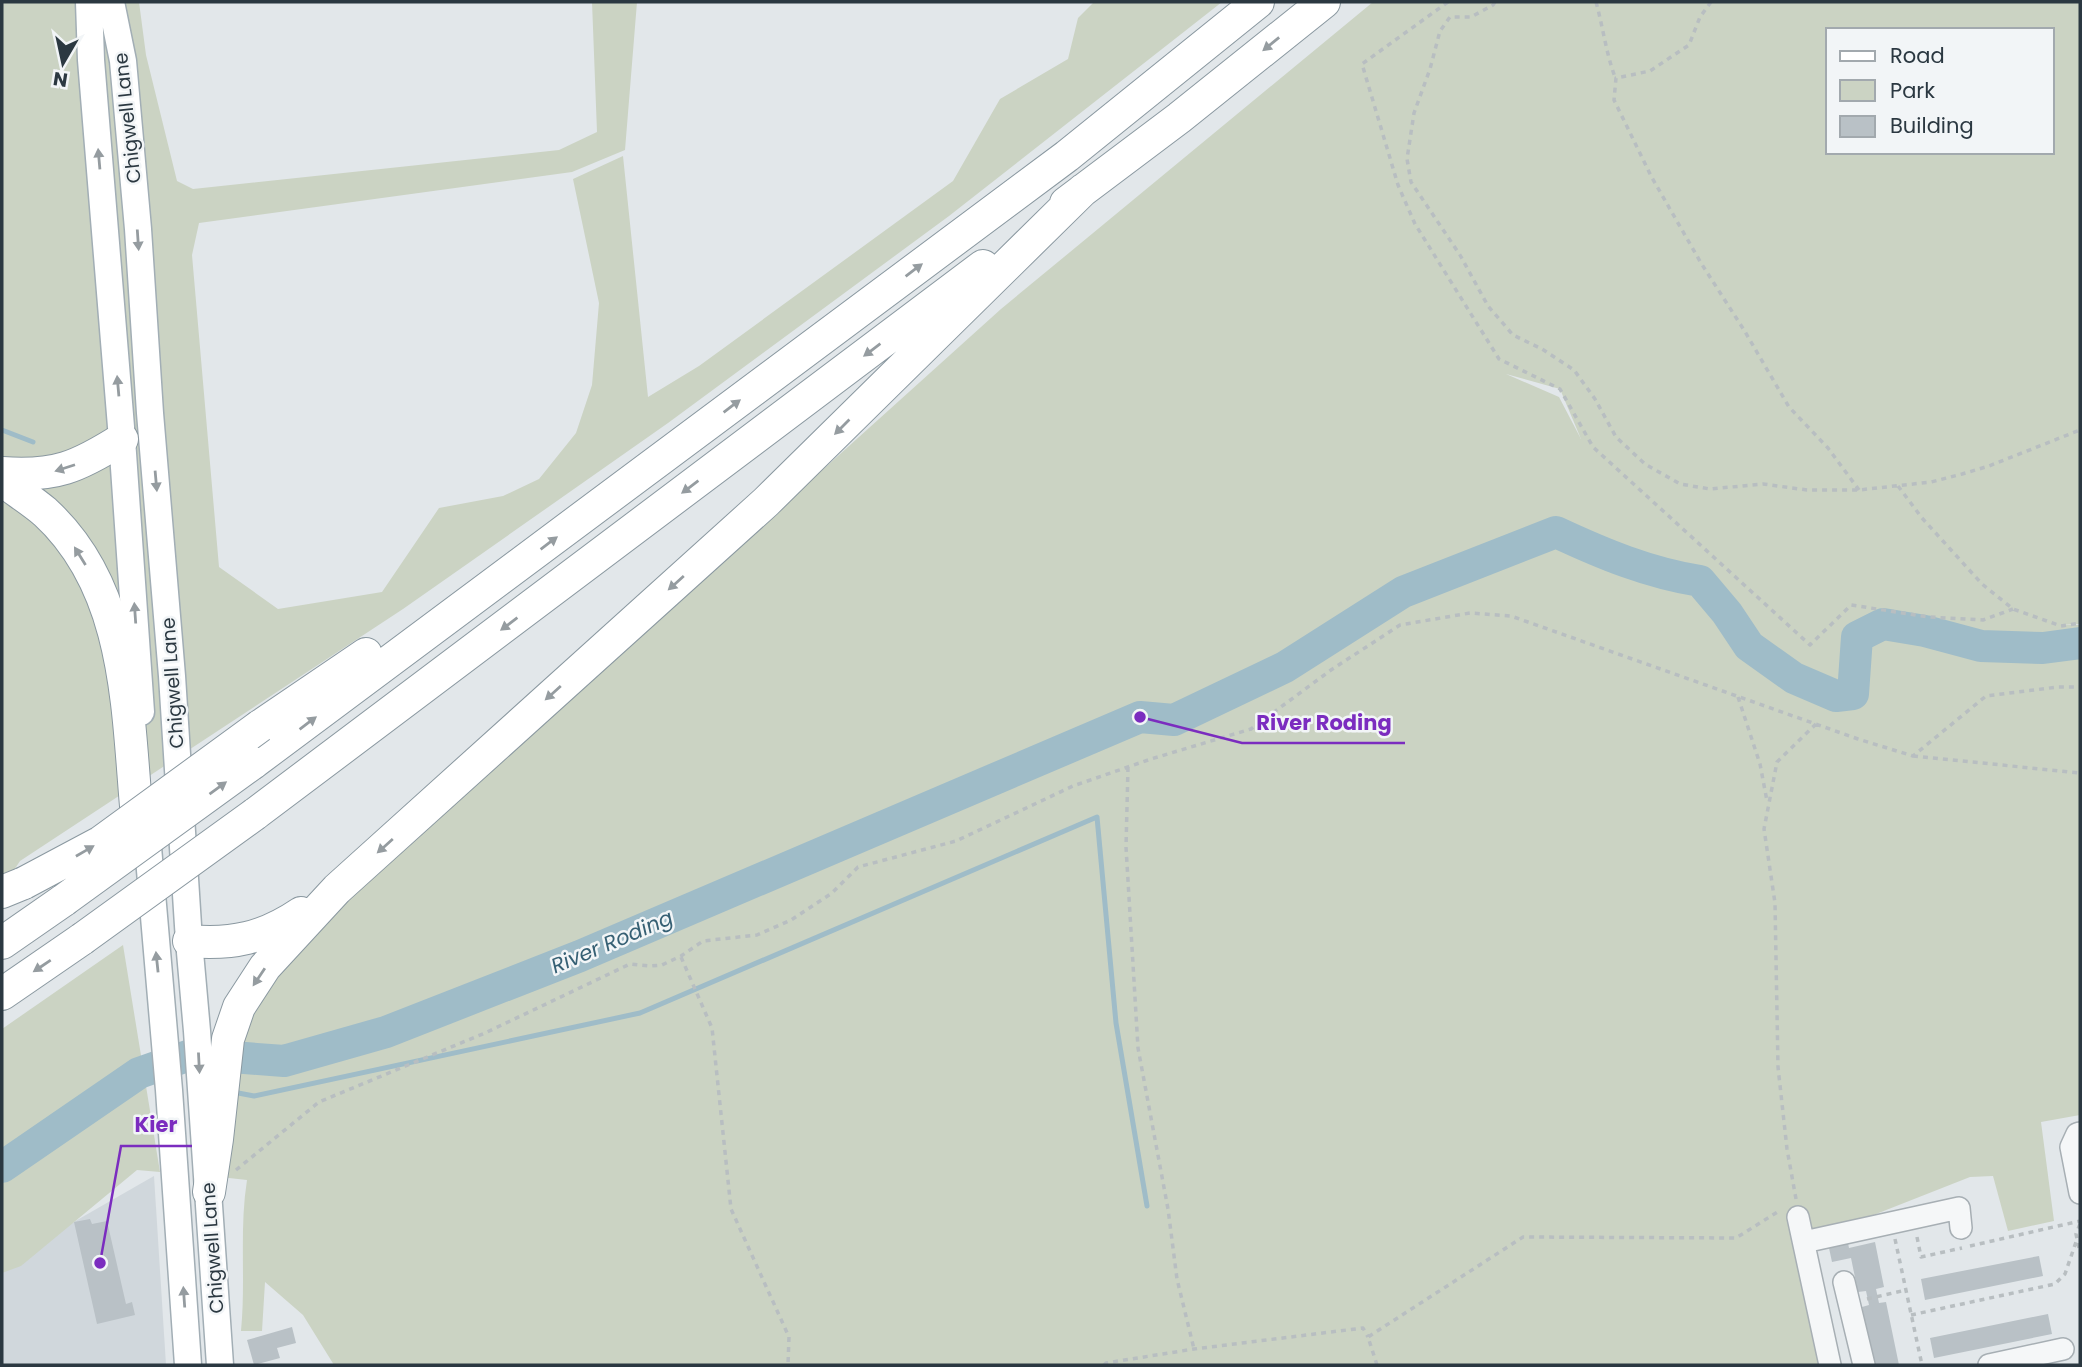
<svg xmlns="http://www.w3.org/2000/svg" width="2082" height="1367" font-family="Poppins,sans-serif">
  <rect width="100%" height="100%" fill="#e2e7ea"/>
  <path fill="#d0d7dc" d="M154,1176l12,189h-164v-102z"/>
  <path fill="#cbd3c3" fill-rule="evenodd" d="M2,2h137l7,53 31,126 16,8 366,-39 38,-18 -5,-130h45l-12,148 -53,22 -373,51 -7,32 27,312 59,42 104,-17 57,-84 64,-12 36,-17 37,-46 16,-48 7,-82 -26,-124 50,-23 25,241 51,-31 254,-185 47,-82 68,-40 10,-41 16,-16h128l-273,214 -281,207 -265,186 -383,252 -18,27z
    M1373,2h707v622l-20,1h20v490l-39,7 13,99 -46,10 -15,-55 -23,1 -165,65 25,123h-1496l-31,-50 -38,-33 -3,49h-21c5,-50 -2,-101 6,-151l-27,-3 32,-176 100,-107 649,-585zM1828,30h224v122h-224zM1506,374l54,15 21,50 -22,-42z
    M123,945l37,227 -23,-2 -116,96 -19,7v-244z"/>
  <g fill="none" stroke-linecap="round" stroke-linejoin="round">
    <path stroke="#9fbcc8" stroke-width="5" d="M2,430l31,12
      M139,1073l23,5
      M233,1092l21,4 386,-83 457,-196 19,206 31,183"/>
    <path stroke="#9fbcc8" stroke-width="32" d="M2,1167l137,-94 54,-19 91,7 102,-29 194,-76 560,-239 34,3 111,-53 118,-75 153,-60c47,22 93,41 144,49l27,32 22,33 45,32 42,18 17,-2 4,-57 26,-13 42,7 56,15 62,2 37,-5"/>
  </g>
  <path fill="#b9c1c6" d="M90,1219l2,5 15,-3 19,83 6,-2 3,13 -38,9 -23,-102z
    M1875,1242l9,45 -8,2 3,14 7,-1 13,63h-24l-13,-58 7,-2 -3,-14 -8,1 -7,-34 -19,4 -3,-14 19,-5 1,5z
    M2039,1256l4,20 -118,24 -4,-21z
    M2048,1314l4,20 -118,24 -4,-20z
    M292,1327l4,16 -19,5 3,10 -26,7 -7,-25z"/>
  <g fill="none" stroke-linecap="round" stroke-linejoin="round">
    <defs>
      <path id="minor" d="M2080,1133l-3,1 -6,13 9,46
        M1798,1217l32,148
        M1804,1242l155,-34 2,20
        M1844,1282l20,83
        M1989,1365l74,-16"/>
      <path id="major" d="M89,2l2,58 31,379 19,273
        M111,2l12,59 15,168 12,184 22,263 17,265 8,90 23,334
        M146,824l23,266 19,275"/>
      <path id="highway" d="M1066,203l113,-85 145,-116
        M2,473c53,4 76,-6 120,-34
        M2,480c14,11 29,20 43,32 85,78 82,199 92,305l9,16
        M260,726l106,-72
        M253,763l814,-607 191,-154
        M255,814l728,-548
        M2,892l22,-9
        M189,941c43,4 75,-3 112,-28
        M2,943l62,-43
        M2,994l80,-55
        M209,1192l8,-53 11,-100 11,-32 26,-40 72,-78 429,-387 317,-312"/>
    </defs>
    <use href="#minor" stroke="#a7afb4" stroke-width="24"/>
    <use href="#major" stroke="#a2aeb5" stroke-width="29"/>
    <use href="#highway" stroke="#8a98a0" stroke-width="34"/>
    <path stroke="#b8bec1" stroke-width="3.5" stroke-dasharray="5 5" stroke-linecap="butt" d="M1448,2l-86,62 36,121 17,39 84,135 61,30 33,58 217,198 41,-40 78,12 54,3 30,-11
      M1495,2l-2,3 -22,12h-21l-10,14 -10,38 -16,44 -7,46 4,23 49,73 28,51 25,29 29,14 32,21 21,29 21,38 29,27 35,20 30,5 53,-5 44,6h52l72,-8 31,-8 27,-8 91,-36
      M1596,2c7,25 10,51 19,75
      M1711,2l-11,15 -11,28 -39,26 -34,7 -2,22 37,76 50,87 43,67 45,77 39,41 31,42
      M1898,486l24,32 60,66 31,25 48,17 19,-3
      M1738,697l22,67 7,37
      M1913,756l167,17
      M1128,767l-2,80 12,201 30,161 9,70 17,70
      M681,957l31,71 19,181 58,128 -1,28
      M236,1170l83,-68 166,-69 145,-69 20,2 12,-1 19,-9 22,-15 54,-6 34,-15 41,-27 26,-26 98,-26 117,-55 78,-27 100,-30 80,-59 69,-45 70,-12 41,3 347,123 55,17 73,-60 72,-9h22
      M1796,1199l-9,-50 -9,-82 -3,-164 -11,-74 13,-67 39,-38
      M2080,1224l-4,10 4,19
      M1917,1237l4,20 41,-9
      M1895,1239l27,126
      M1970,1246l110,-25
      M1867,1299l39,-9
      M1911,1315l144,-31 10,-10 12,-35
      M1104,1365l2,-2 88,-14 169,-21 5,9
      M1377,1365l-9,-28 155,-100 213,1 43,-27"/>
    <use href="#minor" stroke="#f5f7f8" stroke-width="21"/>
    <use href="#major" stroke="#fff" stroke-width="26"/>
    <use href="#highway" stroke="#fff" stroke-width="32"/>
    <defs>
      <path id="highway-bridge" d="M24,883l77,-41 159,-116
        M64,900l189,-137
        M82,939l173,-125"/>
    </defs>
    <use href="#highway-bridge" stroke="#8a98a0" stroke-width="34" stroke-linecap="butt"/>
    <use href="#highway-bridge" stroke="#fff" stroke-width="32"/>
  </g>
  <defs><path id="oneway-solid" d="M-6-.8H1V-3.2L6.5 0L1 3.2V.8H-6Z" transform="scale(1.75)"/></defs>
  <g fill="#959ca0">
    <use href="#oneway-solid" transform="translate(1271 44) rotate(141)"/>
    <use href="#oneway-solid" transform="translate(99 159) rotate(-95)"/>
    <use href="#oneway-solid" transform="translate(138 240) rotate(86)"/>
    <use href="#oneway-solid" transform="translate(914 270) rotate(-37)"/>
    <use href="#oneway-solid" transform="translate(872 350) rotate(143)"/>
    <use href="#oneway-solid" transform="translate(118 386) rotate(-95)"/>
    <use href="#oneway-solid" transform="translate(732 406) rotate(-37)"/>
    <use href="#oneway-solid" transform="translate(842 427) rotate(135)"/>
    <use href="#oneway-solid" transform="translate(65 468) rotate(162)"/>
    <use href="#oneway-solid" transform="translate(156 481) rotate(85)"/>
    <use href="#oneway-solid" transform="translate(690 487) rotate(143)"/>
    <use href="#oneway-solid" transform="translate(549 543) rotate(-37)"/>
    <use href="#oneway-solid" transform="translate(80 556) rotate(-122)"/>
    <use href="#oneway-solid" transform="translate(676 583) rotate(138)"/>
    <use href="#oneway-solid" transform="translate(135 613) rotate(-94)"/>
    <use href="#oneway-solid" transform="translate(509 624) rotate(143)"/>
    <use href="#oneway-solid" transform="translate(553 693) rotate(138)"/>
    <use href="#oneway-solid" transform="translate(308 723) rotate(-37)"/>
    <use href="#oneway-solid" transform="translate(218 788) rotate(-36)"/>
    <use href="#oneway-solid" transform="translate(385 846) rotate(138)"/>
    <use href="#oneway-solid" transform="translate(85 851) rotate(-30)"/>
    <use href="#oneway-solid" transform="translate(157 962) rotate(-96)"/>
    <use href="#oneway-solid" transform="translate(42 966) rotate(146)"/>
    <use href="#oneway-solid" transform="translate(259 977) rotate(124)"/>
    <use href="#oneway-solid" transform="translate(199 1063) rotate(87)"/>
    <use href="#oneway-solid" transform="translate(184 1297) rotate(-94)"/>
  </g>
  <g text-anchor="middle" stroke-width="5" stroke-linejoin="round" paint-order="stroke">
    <g font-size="19" fill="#2b3841" stroke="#f2f5f7">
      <text transform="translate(127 118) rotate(-96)" y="7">Chigwell Lane</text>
      <text transform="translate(172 683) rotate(-94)" y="7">Chigwell Lane</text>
      <text transform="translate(212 1248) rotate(-94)" y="7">Chigwell Lane</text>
    </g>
    <g font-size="21" font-style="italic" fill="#366074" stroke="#f2f5f7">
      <text transform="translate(612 942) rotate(-23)" y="7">River Roding</text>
    </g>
  </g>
  <path fill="none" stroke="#7b2cbf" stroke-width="2.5" d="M1140 717L1242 743H1405M100 1263L121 1146H192"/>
  <g fill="#7b2cbf" stroke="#f2f5f7" stroke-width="2.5">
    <circle cx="1140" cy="717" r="7"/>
    <circle cx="100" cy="1263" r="7"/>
  </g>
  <g font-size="21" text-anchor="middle" font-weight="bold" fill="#7b2cbf" stroke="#f2f5f7" stroke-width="5" stroke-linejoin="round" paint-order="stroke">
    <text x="1324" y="730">River Roding</text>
    <text x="156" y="1132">Kier</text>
  </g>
  <rect width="2082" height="1367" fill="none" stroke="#2b3841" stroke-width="7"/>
  <rect x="1826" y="28" width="228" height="126" fill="#f2f5f7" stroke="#a2a9ae" stroke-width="2"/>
  <rect x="1840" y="51" width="35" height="10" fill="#ffffff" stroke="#a2a9ae" stroke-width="2"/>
  <text x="1890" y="63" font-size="21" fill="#2b3841">Road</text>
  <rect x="1840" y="80" width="35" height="21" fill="#cbd3c3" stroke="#a2a9ae" stroke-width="2"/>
  <text x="1890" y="98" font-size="21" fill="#2b3841">Park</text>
  <rect x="1840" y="116" width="35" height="21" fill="#b9c1c6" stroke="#a2a9ae" stroke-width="2"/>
  <text x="1890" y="133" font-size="21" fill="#2b3841">Building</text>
  <g transform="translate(63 63) rotate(189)" stroke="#f2f5f7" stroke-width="5" paint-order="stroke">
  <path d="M0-5L12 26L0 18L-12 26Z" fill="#2b3841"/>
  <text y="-10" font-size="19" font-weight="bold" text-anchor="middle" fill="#2b3841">N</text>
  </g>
</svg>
